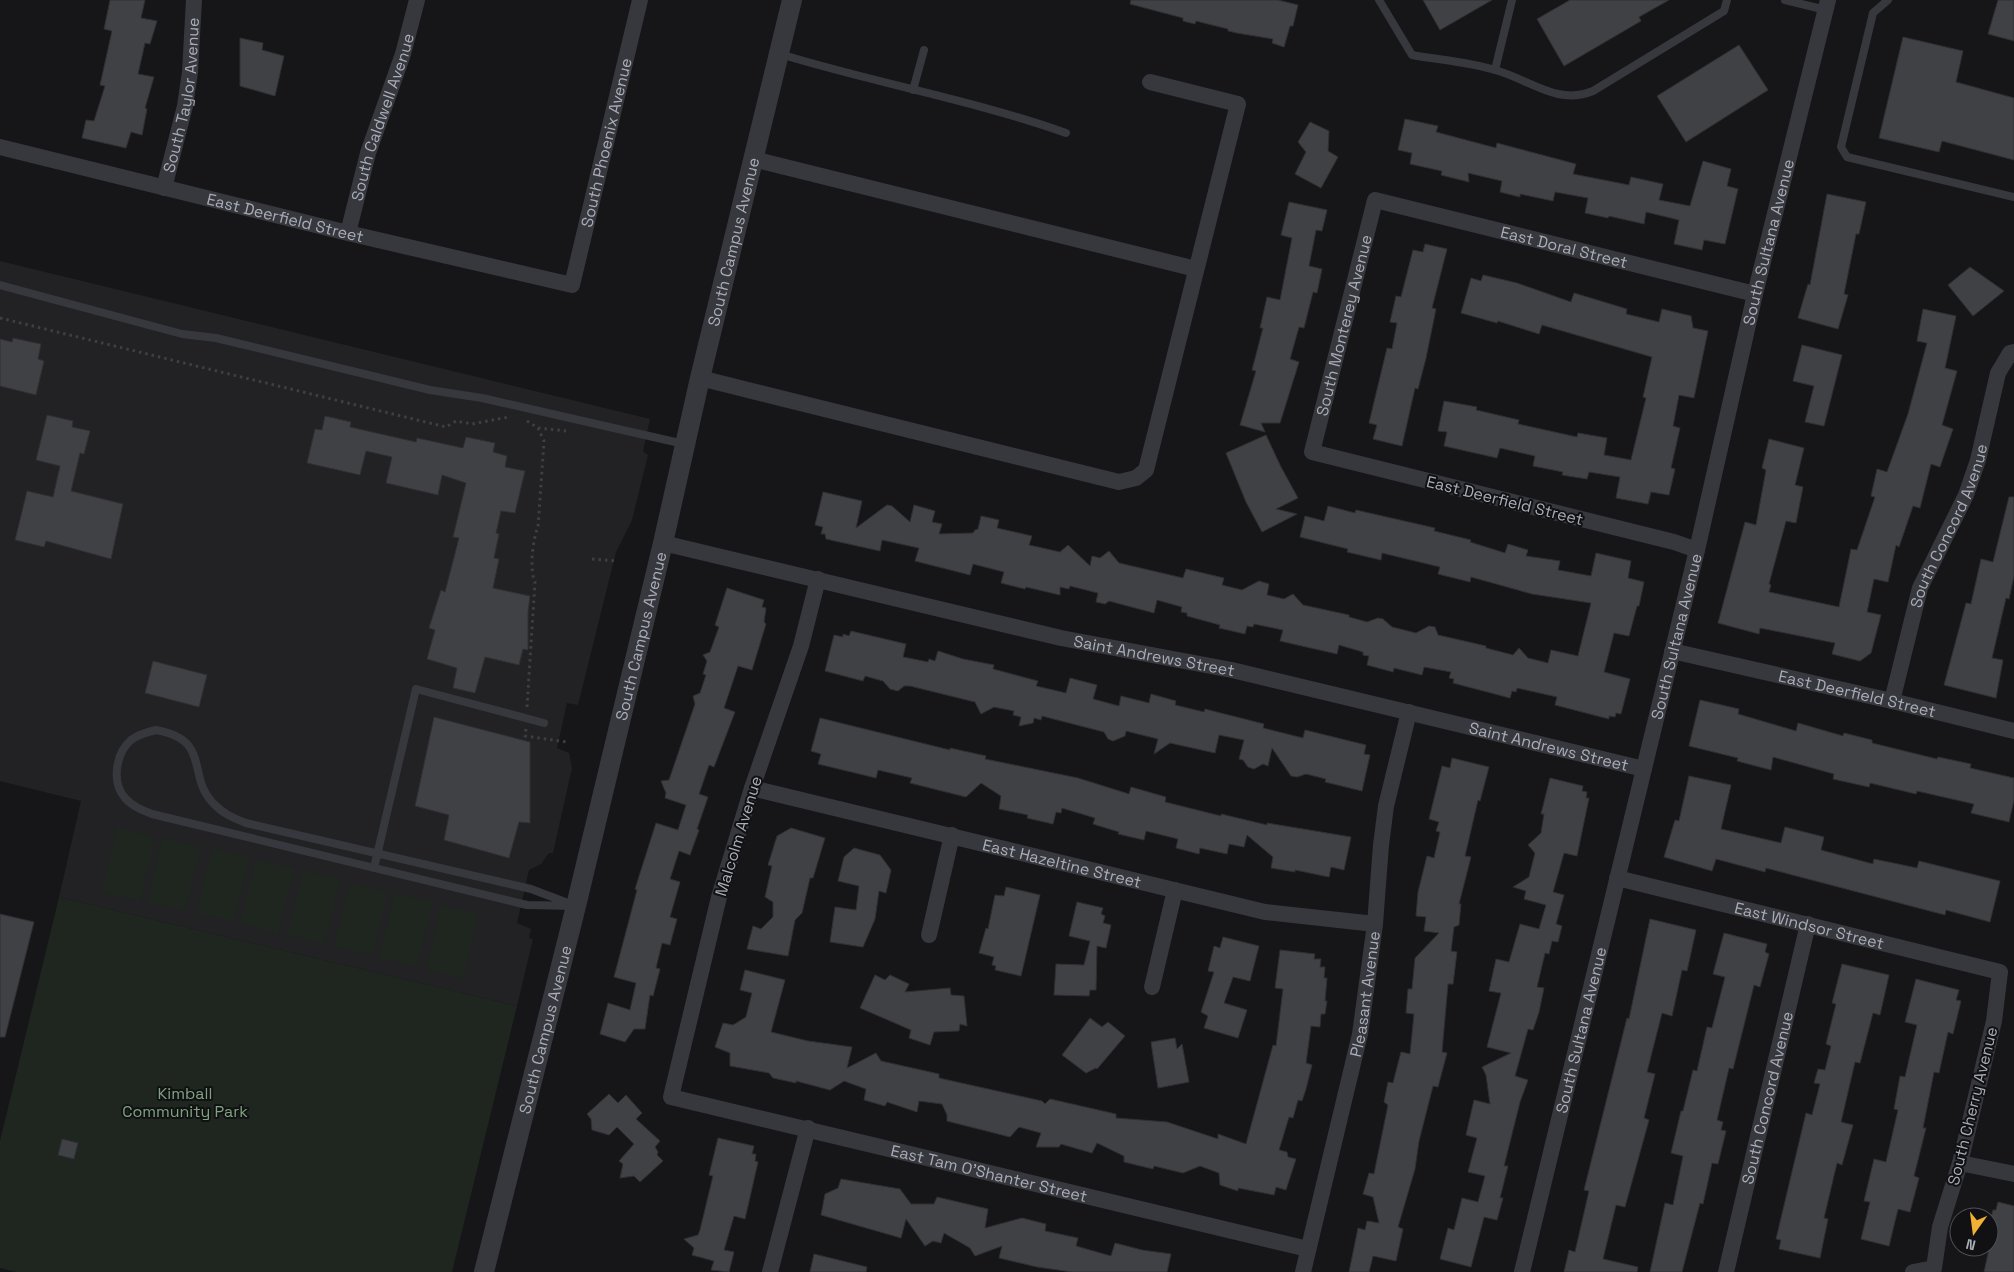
<svg xmlns="http://www.w3.org/2000/svg" width="2014" height="1272" font-family="'Space Grotesk',sans-serif">
  <rect width="100%" height="100%" fill="#161618"/>
  <path fill="#222225" d="M0,261l650,158 -7,32 5,4 -16,65 -16,32 -38,153 -11,-2 -10,45 12,5 3,15 -19,85h-4l-8,11 -12,6 -12,53 14,6 -2,9 4,1 -16,67 -458,-109 22,-96 -81,-20z"/>
  <path fill="#1e261f" d="M117,827l38,10 -15,64 -38,-9z
    M163,837l38,10 -16,64 -38,-9z
    M212,848l37,9 -15,65 -38,-9z
    M256,859l38,10 -16,64 -38,-9z
    M303,870l37,9 -15,65 -38,-9z
    M350,883l38,9 -16,64 -38,-9z
    M395,893l38,9 -16,65 -38,-10z
    M59,897l458,109 -65,266h-436l-16,-4v-127z
    M441,905l38,9 -16,65 -37,-10z"/>
  <path fill="#404145" stroke="#303034" d="M110,0h35l-4,18 16,3 -7,23 -5,-1 -7,31 16,3 -9,31 2,1 -5,26 -11,-3 -5,16 -44,-10 4,-18 8,1 11,-35 -5,-1 12,-54 -8,-2z
    M1131,0h147l20,5 -5,21h-3l-6,21 -12,-4 1,-4 -36,-6 -9,-2v-2l-32,-8 -1,3 -12,-3v-3l-53,-14z
    M1423,0h69l-52,30z
    M1570,0h99l-30,17 2,4 -77,45 -27,-47z
    M1998,0h16v41l-26,-7z
    M1903,37l60,14 -7,31 58,16v62l-72,-19 -3,11 -60,-14z
    M240,38l23,5 -1,7 22,6 -9,40 -35,-10z
    M1739,45l29,45 -82,52 -29,-46z
    M1405,119l33,7 -2,6 60,16 1,-5 79,21 -3,10 56,11 2,-8 32,7 -4,16 31,6 13,-45 28,8 -4,17 11,3 -13,55 -21,-4 -2,10 -28,-6 5,-24 -33,-8 -2,12 -35,-8 -1,2 -23,-5 3,-15 -33,-6 -2,9 -33,-7v3l-20,-5 2,-11 -34,-8 1,9 -28,-7 1,-4 -32,-7 2,-11 -14,-3z
    M1310,122l19,9 -1,20 10,6 -17,31 -26,-14 11,-22 -8,-10z
    M1827,194l39,8 -7,32h-3l-12,60 4,1 -10,34 -40,-11 10,-34 2,1z
    M1289,202l38,8 -5,21 -6,-1 -7,36 13,3 -5,24 -4,-1 -9,36 -5,-1 -9,32 9,3 -19,61h-19l4,9 -25,-7 16,-54 -4,-1 11,-42h-3l7,-31 13,3 12,-62 -11,-3z
    M1425,244l22,5 -15,59 4,1 -10,49 -8,31 -3,-1 -13,58 -29,-7 4,-14 -8,-2 18,-75 5,1 5,-26 -7,-1 6,-26 5,1 12,-47 10,2z
    M1970,267l34,24 -31,25 -25,-31z
    M1483,275l34,8 54,19 3,-9 53,16 -1,5 33,8 3,-13 29,7 2,12 15,3 -14,67 -15,-3 -6,31 7,2 -9,40 4,1 -6,26 -18,-3 -3,12 -32,-6 4,-21 -31,-5 -2,7 -25,-4 1,-3 -30,-6 2,-10 -35,-8 -3,10 -53,-12 3,-14 -9,-1 6,-30 33,6 -1,3 43,10 -1,4 59,13 1,-4 29,5 -3,17 27,5 15,-62 -3,-1 9,-40 -110,-32 -3,9 -41,-13 -1,2 -36,-10 10,-35 10,3z
    M1923,309l33,7 -11,52 12,3 -15,54 11,4 -13,38 -9,-3 -11,44 -7,-2 -14,41 -3,-2 -8,37 -14,-3 -7,33 14,3 -10,38 -11,8 -28,-7 3,-11 -75,-15 -1,6 -41,-11 27,-101 11,3 10,-55 -4,-2 7,-29 35,9 -9,37 8,2 -7,36 -10,-2 -17,63 2,1 -2,7 70,15 12,-58 6,1 18,-53 -4,-1 6,-27 10,3 21,-58 19,-71 -10,-2z
    M13,338l28,6 -3,15 6,2 -8,34 -36,-9v-47l12,3z
    M1802,345l40,10 -18,71 -19,-4 9,-36 -21,-5z
    M47,415l26,6 -1,6 18,4 -6,23 -4,-1 -9,38 52,13 -12,55 -65,-18 -2,6 -29,-7 12,-49 26,6 7,-31 -24,-6z
    M325,416l26,6 -1,5 66,15 1,-4 46,10 3,-11 29,6 -2,9 14,4 -2,11 20,4 -10,42 -14,-2 -5,22 3,1 -5,24 5,1 -6,29 37,8 -2,16v38l-5,-1 -4,16 -34,-8 -10,36 -22,-5 4,-20 -30,-9 8,-29 -6,-2 12,-38 4,2 14,-54 -6,-1 13,-54 -24,-8 -4,20 -52,-12 6,-26 -26,-6 -6,24 -53,-12 8,-34 7,1z
    M1266,435l15,32 17,31 -22,11 21,5 -35,18 -16,-30 -20,-49z
    M823,492l39,9 -6,27 31,-23 5,1 18,16 4,-17 21,6 -3,11 10,2 -3,10 34,-1 2,-3 3,-1 3,-13 18,4 -2,8 35,8 -3,9 31,7 8,-7 22,21 2,-10 8,2 9,-7 10,12 64,15 3,-9 38,9 -2,7 20,5 17,-9 10,3 -2,11 17,4 9,-5 10,11 46,10v2l18,5 11,-4 5,1 9,8 24,6 13,-7 6,1 3,8 48,11v2l27,7 6,-7 9,10 20,5 3,-13 27,6 13,-53 -59,-9 -61,-17 -1,5 -32,-8 2,-7 -58,-14 -1,7 -34,-8 1,-3 -48,-12 5,-21 19,5 4,-15 27,7 1,-3 79,18 -1,3 37,9 -1,2 35,11 3,-9 20,6 -2,6 34,5 -2,9 33,6 5,-23 35,8 -3,17 16,4 -5,24h-2l-8,30 -15,-3 -10,39 26,7 -9,35 -5,-1 -1,4 -6,-1v3l-54,-14 2,-8 -40,-9 -1,4 -4,-1 -2,7 -57,-15 1,-4 -5,-1 2,-6 -27,-5 -2,8 -28,-7 -1,4 -26,-7 2,-9 -6,-1v-3l-24,-7 -2,9 -57,-13 3,-11 -29,-6 -1,3 -6,-1 -2,8 -26,-6 1,-3 -33,-9v-3l-6,-1 1,-5 -25,-7 -3,13 -45,-12 -4,3 -9,-2 2,-9 -28,-7 -1,3 -9,-2v8l-34,-8 -1,2 -24,-6 3,-11 -31,-8 -3,11 -55,-14 4,-13 -37,-8 -2,11 -54,-12 -1,-5h-4l2,-7 -8,-2z
    M2009,497h5v79l-5,23 -3,-1 -14,60 11,2 -7,38 -52,-13 22,-82 5,1 10,-45 12,3z
    M727,588l37,12 -2,7 4,1 -2,14 2,2 -14,46 -14,-4 -14,42 11,4 -21,55 -5,-2 -10,29 9,3 -11,32 2,1 -9,25 -11,-4 -9,28 10,3 -10,35 7,2 -7,26 -8,-2 -6,25 4,1 -7,27 -3,-1 -5,34h-11l-9,13 -25,-8 8,-31 22,7 6,-27 -22,-6 23,-87 -2,-1 21,-66 22,7 8,-25 -21,-7 1,-5 -5,-12 8,-1 26,-76 -2,-8 7,-3 6,-18 -3,-1 4,-13 -4,-6 7,-3 9,-25 -4,-2z
    M851,631l55,13 -3,13 25,5 1,-3 6,2 3,-10 25,8 31,6 -1,4 45,12 -2,5 30,7 4,-15 27,7 -4,14 26,7 2,-10 28,7 2,-9 25,7 -1,4 29,7 1,-3 59,15 -1,4 40,10 2,-8 61,15 -2,9 6,1 -8,36 -37,-9 1,-3 -20,-5 -9,3 -6,-1 -19,-28 -4,18 -5,-2 -9,5 -6,-2 -5,-7 -4,-1 5,-19 -25,-5 -4,18 -45,-10 -16,11 4,-15 -32,-8 -1,5 -12,5 -5,-2 -4,-7 -62,-16 -1,4 -7,-2 -1,5 -14,3 2,-9 -8,-2 1,-4 -20,-4 -13,7 -6,-12 -65,-16h-6l-6,5 -8,-2 -7,-8 -18,-5 -2,5 -38,-10 9,-36 9,2v-3l6,2z
    M153,661l54,14 -8,32 -54,-14z
    M1700,700l39,9 -1,5 58,17 2,-8 45,13 1,-3 28,7v3l65,16 1,-2 33,7 -1,4 44,10v22l-5,22 -38,-9 3,-9 -57,-13 -1,3 -46,-11 -1,4 -36,-8 1,-5 -61,-17 -2,13 -34,-9 1,-3 -49,-12z
    M434,717l96,25v81l-11,-1 -10,36 -65,-18 5,-25 -34,-9z
    M820,718l130,32v-2l36,8 -1,3 93,19 51,16 2,-7 35,10 -1,5 56,14v-2l46,11v-2l84,14 -7,33 -13,-3 -2,10 -34,-7v2l-24,-4 2,-11 -26,-22 -3,12 -15,-3 -2,10 -27,-6 -1,6 -23,-6 2,-9 -32,-8 -2,9 -26,-6 1,-2 -26,-8 2,-6 -33,-10 -1,5 -5,-1 -3,12 -26,-6 1,-3 -29,-6 2,-13 -20,-13 -15,14 -56,-14 2,-5 -34,-8 -2,8 -58,-14 3,-10 -10,-3z
    M1452,758l37,9 -9,34 -2,-1 -13,56 6,1 -12,47h2l-2,21 -5,2 -3,24 6,1 -4,32h-5l-6,68 5,1 -9,34 -5,-1 -14,55 -4,28 -17,58 5,2 -7,32 -23,-5 -4,16h-20l9,-44 7,2 2,-9 12,2 -6,-26 -10,-3 6,-21 5,1 14,-69 -4,-3 4,-20 5,1 8,-31 9,2 4,-40 -8,-1 2,-24h4l3,-31 24,-25 -15,-2 2,-14 -10,-1 2,-24 9,-36 7,2 6,-26 -4,-1 3,-9 -10,-3 13,-53 8,2z
    M1689,776l42,9 -10,44 60,14 4,-16 39,10 -3,13 52,14 1,-5 43,9 2,-7 81,20 -10,41 -44,-12 -1,5 -179,-47 -1,4 -49,-13 -4,12 -48,-14 11,-37 4,1z
    M1550,778l33,8 -1,5 5,1 -1,6h3l-12,58 -13,-3 -11,39 11,3 -8,29 6,2 -4,16 -6,-1 -3,13 -4,-1 -8,34 7,1 -5,24 -6,18 -5,-1 -13,47 13,4 -8,22 -16,64h4l-8,32h3l-6,22 -13,-3 -13,50 -31,-8 8,-31 6,2 8,-32 16,4 7,-26 -17,-4 9,-34 -11,-3 8,-35 16,4 -4,-29 -4,-8 29,-14 -24,-6 14,-54 -12,-2 7,-32 13,3 11,-38 19,5 7,-24 -22,-6 2,-8 -13,-4 16,-10 6,-24 -7,-8 13,-12 3,-19h-3z
    M791,828l34,10 -12,40h-3l-8,35 -7,7 -7,36 -41,-7 6,-23 8,3 12,-12v-15l-8,-5 7,-31 -4,-1 9,-29z
    M854,848l26,7 11,15 -5,23 -7,-2 -4,28 -12,28 -33,-5 5,-35 21,3 3,-24 -21,-5 6,-24z
    M1006,887l34,8 -19,81 -26,-6 1,-4 -4,-1 2,-8 -15,-4 7,-25 2,1 7,-34 9,1z
    M1077,902l26,6 -2,6 4,2 -2,7 8,2 -5,23 -9,-2 -1,44h-6l-1,6 -35,-1 2,-31 28,1 6,-24 -21,-5z
    M0,914l34,8 -29,115h-5z
    M1650,919l46,11 -9,41 -5,-1 -10,46 -10,-3 -15,59 8,2 -11,44 5,2 -24,87 -9,-2 -13,54 35,8 -1,5h-73l5,-22 6,2 14,-61 -5,-1 43,-172 2,1z
    M1724,933l43,11 -2,8 4,2 -9,33 -6,-2 -21,84 -4,-1 -12,52 6,2 -2,8 5,1 -8,33 -6,-1 -9,41 -3,-1 -18,69h-32l15,-69 8,2 10,-49 -12,-3 10,-42h2l10,-41 4,1 10,-44 5,1 13,-51 -12,-3z
    M1223,937l36,9 -9,35 -17,-4 -9,26 23,7 -9,28 -34,-10 4,-12 -7,-4 13,-40 -6,-1 6,-25 6,2z
    M1280,950l35,4 -1,5h7l-1,8h5l-1,11h3l-2,23h2l-2,13h-4l-1,13 -9,-1 -5,37 6,2 -6,24 -4,12 -4,-1 -5,18 -4,-1 -10,33 8,2 1,5 8,2 -10,31 -10,-3 -2,8 -36,-7v3l-18,-6 -1,-12 -19,-7 -17,7 -29,-7 -1,3 -29,-7v-6l-27,-13 -5,10 -31,-9 -2,3h-23l5,-14 -22,-6 -9,10 -63,-16v-6l-5,-11 -23,-3 -2,11 -30,-10 -2,4 -21,-6 2,-11 -22,-8 -14,9 -34,-9v2l-23,-5 -4,-5 -39,-7v-13l-15,-6 8,-24 10,2 13,-8 6,-24 -12,-3 5,-20 40,10 -14,52 37,9 44,6 -5,21 29,-15 5,8 58,13v4l103,23 3,3 5,-5 66,15v4l51,4 51,17v-5l28,10 27,-99 3,1 7,-57 -8,-1z
    M1842,964l47,11 -9,40 -7,-2 -13,50 -5,-1 -14,60 12,3 -11,40 -5,-2 -13,55 4,1 -8,39 -41,-9 2,-9 -5,-1 30,-126 6,2 8,-31 -6,-1 4,-14 7,1 6,-24 -5,-2 10,-40 -4,-1z
    M875,975l10,5 5,-5 19,9 -4,8 45,-4 1,7 13,1 3,30 -7,-2 -1,7 -25,1 -4,13 -21,-7 2,-8 -51,-22z
    M1916,979l43,11 -3,10 5,1 -8,33 -5,-2 -9,41 -5,-1 -11,56h3l-12,48 5,2 -9,34 -12,-3 -9,37 -28,-7 9,-37 -6,-1 10,-42 12,3 12,-52 -4,-1 6,-33 5,1 12,-52 -12,-3z
    M1090,1018l12,9 6,-5 17,14 -28,33 -1,-1 -10,5 -24,-18z
    M1175,1038l2,11 5,-5 7,38 -31,6 -7,-46z
    M609,1094l9,9 8,-8 16,18 -6,6 24,22 -5,6 3,5 -1,3 6,6 -23,21 -6,-6 -14,2 3,-14 -4,-3 15,-17 -17,-17 -8,8 -17,-5 -1,-11 -4,-5z
    M718,1138l36,8 -2,8h4l-1,7 3,1 -13,57 -11,-3 -10,34 10,2 -5,20 -18,-2 3,-9 -22,-6 2,-7 -10,-9 14,-4 2,-5 13,-54 -4,-1z
    M62,1139l16,4 -4,16 -16,-4z
    M841,1179l59,10 11,15h23l3,-7 51,12 -3,19 37,-10 24,6 -1,7 33,7 -2,8 35,10 4,-13 27,7 29,4 -4,18h-95l-35,-5 -38,-9 3,-12 -27,10 -5,-8 -26,-15 -3,10 -8,-2 -8,5 -19,-27 -5,19 -80,-23 4,-21 13,-6z
    M1998,1202l16,4v66h-30l5,-23v-24l4,-15h3z
    M814,1254l53,13 -1,5h-56z"/>
  <g fill="none" stroke-linecap="round" stroke-linejoin="round">
    <path stroke="#3d3f44" stroke-width="3" stroke-dasharray="2.5 4" stroke-linecap="butt" d="M0,318l446,109 10,-6 16,3 37,-7
      M527,421l11,7 28,3
      M592,559l26,2
      M527,707l8,-125c-6,-12 -2,-44 3,-55l6,-86 -6,-13
      M526,729l-1,7 42,6"/>
    <path stroke="#37383d" stroke-width="8" d="M1379,0l33,55c28,5 57,7 83,15 34,9 62,36 98,21l131,-80 3,-11
      M1785,0l41,10
      M1888,0l-15,13 -32,134 6,10 167,40
      M780,54c95,29 193,46 286,79
      M1495,70l17,-70
      M913,90l11,-40
      M0,285l182,49 34,4 214,52 52,8 202,46
      M156,730c56,10 30,45 57,73 9,10 20,15 33,20l285,66 45,17 -49,-1 -375,-91c-10,-4 -20,-8 -27,-16 -14,-16 -9,-45 6,-58 8,-6 16,-8 25,-10z
      M374,868l42,-179 128,34"/>
    <g stroke="#37383d" stroke-width="16">
      <path id="s1" d="M0,147l348,86 224,52 68,-285"/>
      <path d="M753,159l443,110"/>
      <path id="s2" d="M164,188l21,-82 5,-34 4,-72"/>
      <path id="s3" d="M348,233l20,-80 35,-99 14,-54"/>
      <path d="M700,378l419,104 17,-4 10,-8 92,-366 -88,-22"/>
      <path id="s4" d="M663,543l398,95 171,32 412,99"/>
      <path id="s5" d="M1697,550l-23,-8 -362,-90 63,-252 380,94"/>
      <path id="s6" d="M818,579l-17,67 -49,142 -33,109 -48,200 637,152"/>
      <path id="s7" d="M1672,651l220,50 122,30"/>
      <path id="s8" d="M1892,701l28,-113 46,-93 12,-35 20,-87 12,-20 4,-1"/>
      <path id="s9" d="M752,788l513,124 110,12"/>
      <path id="s10" d="M1617,878l383,94 -6,49 -34,142 -20,64 -6,41 -21,4"/>
      <path d="M929,935l23,-100"/>
      <path d="M1152,987l23,-97"/>
      <path d="M1960,1163l54,11"/>
      <path d="M770,1272l38,-144"/>
      <path id="s11" d="M1303,1272l57,-238 15,-110 6,-79 5,-39 23,-94"/>
      <path id="s12" d="M1522,1272l175,-722 58,-256 73,-294"/>
      <path id="s13" d="M1726,1272l82,-348"/>
    </g>
    <path stroke="#37383d" stroke-width="20" id="s14" d="M484,1272l92,-366 87,-363 37,-165 92,-378"/>
  </g>
  <g text-anchor="middle" stroke-width="4" stroke-linejoin="round" paint-order="stroke">
    <g font-size="16" fill="#a8adb8" stroke="#111113">
      <text dy="6" stroke="none"><textPath href="#s2" startOffset="95">South Taylor Avenue</textPath></text>
      <text dy="6" stroke="none"><textPath href="#s3" startOffset="121">South Caldwell Avenue</textPath></text>
      <text dy="6" stroke="none"><textPath href="#s1" startOffset="735">South Phoenix Avenue</textPath></text>
      <text dy="6" stroke="none"><textPath href="#s1" startOffset="294">East Deerfield Street</textPath></text>
      <text dy="6" stroke="none"><textPath href="#s14" startOffset="1060">South Campus Avenue</textPath></text>
      <text dy="6" stroke="none"><textPath href="#s12" startOffset="1059">South Sultana Avenue</textPath></text>
      <text dy="6" stroke="none"><textPath href="#s5" startOffset="852">East Doral Street</textPath></text>
      <text dy="6" stroke="none"><textPath href="#s5" startOffset="528">South Monterey Avenue</textPath></text>
      <text transform="translate(1505 500) rotate(14)" y="6">East Deerfield Street</text>
      <text dy="6" stroke="none"><textPath href="#s8" startOffset="185">South Concord Avenue</textPath></text>
      <text dy="6" stroke="none"><textPath href="#s14" startOffset="655">South Campus Avenue</textPath></text>
      <text dy="6" stroke="none"><textPath href="#s12" startOffset="654">South Sultana Avenue</textPath></text>
      <text dy="6" stroke="none"><textPath href="#s4" startOffset="504">Saint Andrews Street</textPath></text>
      <text dy="6" stroke="none"><textPath href="#s7" startOffset="190">East Deerfield Street</textPath></text>
      <text dy="6" stroke="none"><textPath href="#s4" startOffset="909">Saint Andrews Street</textPath></text>
      <text transform="translate(738 836) rotate(-73)" y="6">Malcolm Avenue</text>
      <text dy="6" stroke="none"><textPath href="#s9" startOffset="319">East Hazeltine Street</textPath></text>
      <text dy="6" stroke="none"><textPath href="#s10" startOffset="198">East Windsor Street</textPath></text>
      <text dy="6" stroke="none"><textPath href="#s11" startOffset="285">Pleasant Avenue</textPath></text>
      <text dy="6" stroke="none"><textPath href="#s14" startOffset="250">South Campus Avenue</textPath></text>
      <text dy="6" stroke="none"><textPath href="#s12" startOffset="249">South Sultana Avenue</textPath></text>
      <text dy="6" stroke="none"><textPath href="#s13" startOffset="179">South Concord Avenue</textPath></text>
      <text transform="translate(1972 1106) rotate(-76)" y="6">South Cherry Avenue</text>
      <text dy="6" stroke="none"><textPath href="#s6" startOffset="866">East Tam O'Shanter Street</textPath></text>
    </g>
    <g font-size="16" fill="#7fa381" stroke="#111113">
      <text x="185" y="1099">Kimball<tspan x="185" dy="18">Community Park</tspan></text>
    </g>
  </g>
  <g transform="translate(1974 1232) rotate(194)"><circle r="24" fill="#111113" stroke="#4d4f55"/>
  <path d="M0-4L9 19L0 12L-9 19Z" fill="#f2b134"/>
  <text y="-8" font-size="14" font-weight="bold" text-anchor="middle" fill="#a8adb8">N</text>
  </g>
</svg>
